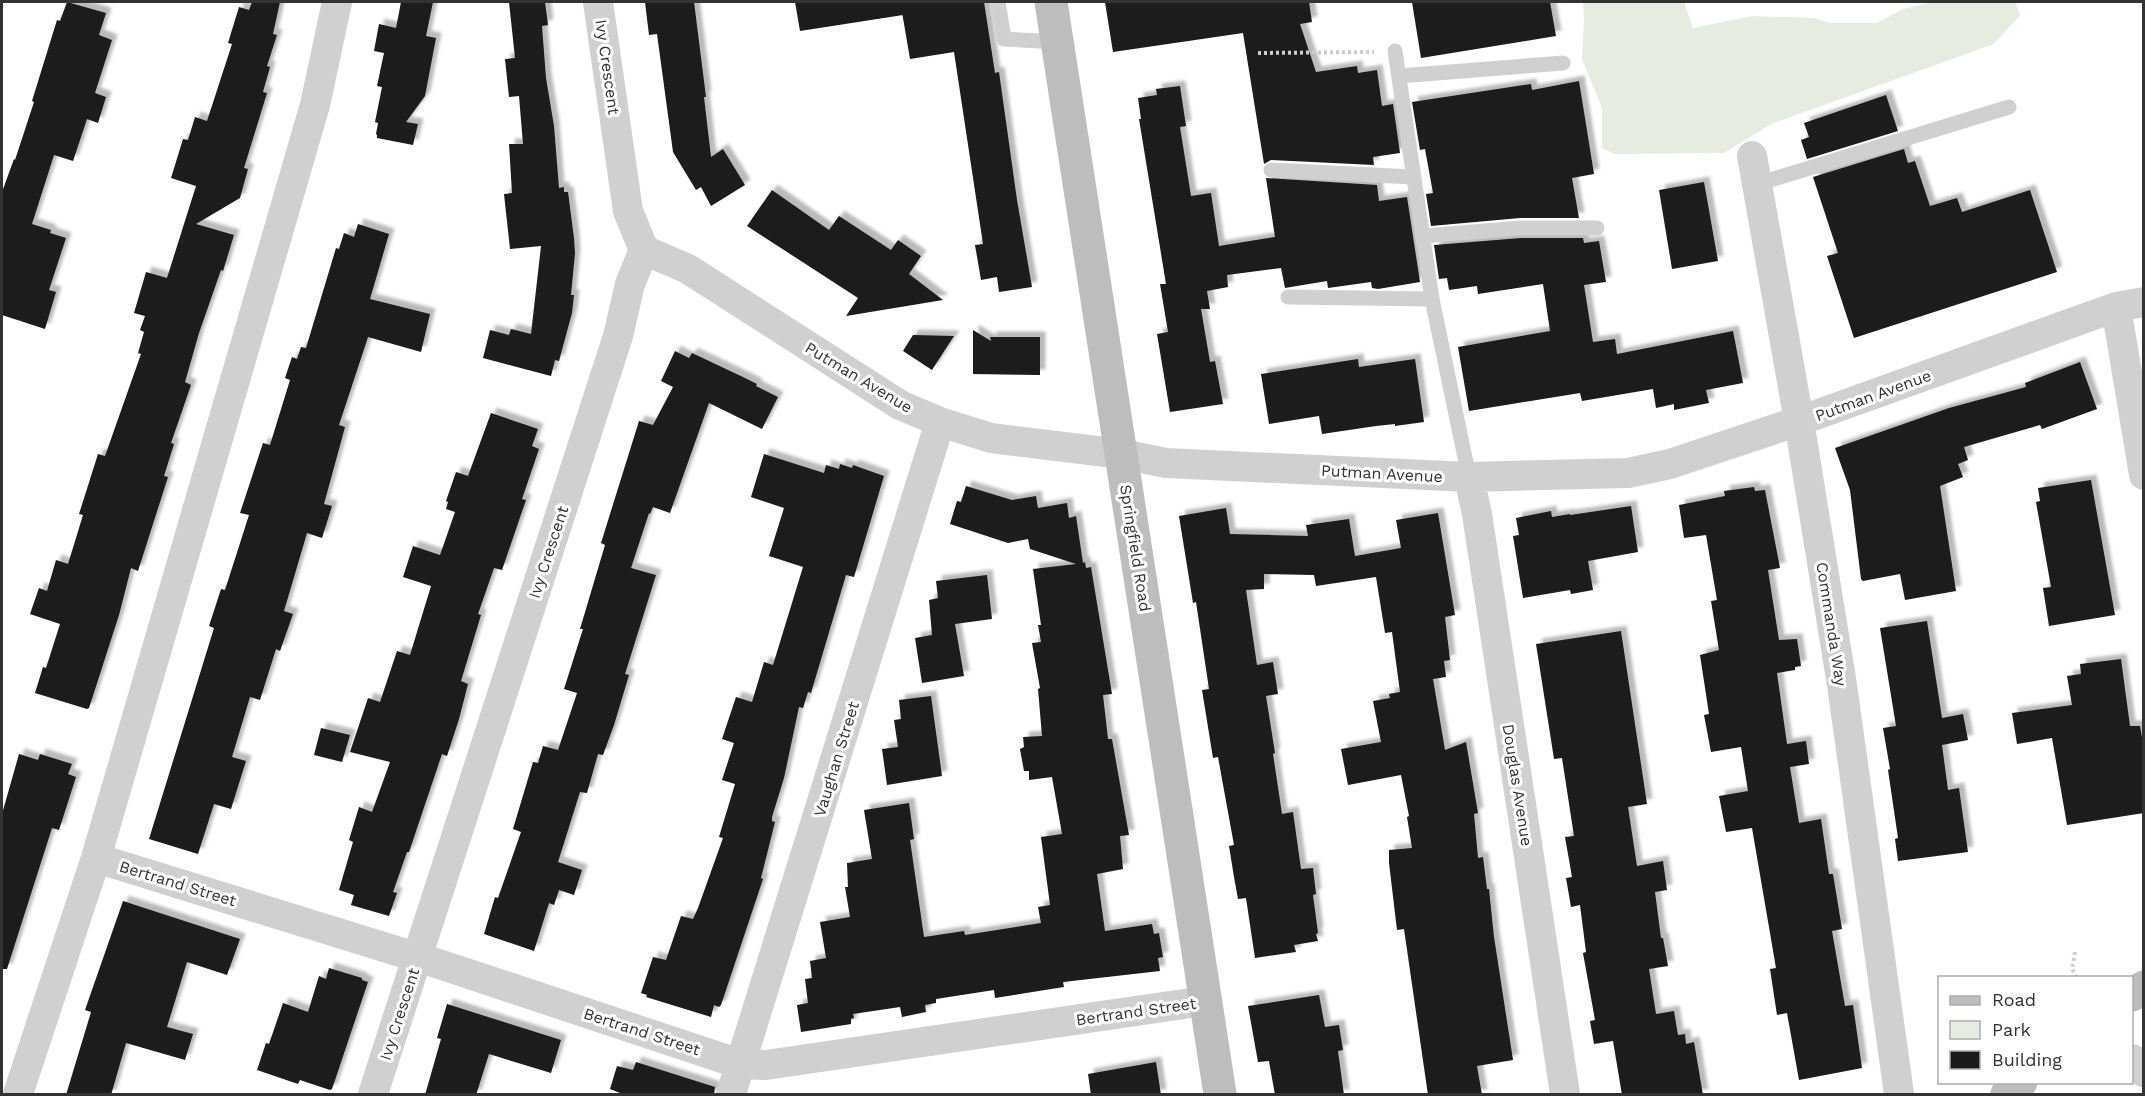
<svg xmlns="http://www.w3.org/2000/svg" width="2145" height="1096" font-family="'Work Sans',sans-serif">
  <defs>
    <filter id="shadow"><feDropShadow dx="5.5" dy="-5.5" stdDeviation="1.5" flood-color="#0004"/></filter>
  </defs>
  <rect width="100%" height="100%" fill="#fff"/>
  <path fill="#e6ecdf" d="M1583,2h101l9,26 59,-12 63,2 15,5h47l26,-14 30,-7h82l5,13 -26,29 -223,80 -47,29 -110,1 -12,-6v-40l-20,-49 2,-40z"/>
  <path fill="#1a1a1a" filter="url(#shadow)" d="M67,2l39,11 -7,22 13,5 -17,53 11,4 -8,26 -11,-4 -14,42 -19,-6 -22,69 19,6 -1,3 16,5 -17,52 7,2 -11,37 -43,-14v-123l12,-33 1,1 19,-58 -2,-1 25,-81 3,1z
    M252,2h28l-7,32 4,1 -10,31 3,1 -7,25 4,1 -23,75 4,1 -8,29 -44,26 38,11 -11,36 -2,-1 -22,63 -14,49 6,3 -20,58 3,1 -10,32 4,1 -30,94 -7,-3 -12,47 -30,93 -2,1 -52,-16 8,-26 3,1 14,-44 -30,-10 9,-26 8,3 9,-31 12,4 15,-49 -4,-1 19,-60 7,2 36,-102 -3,-1 6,-21 -4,-2 5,-14 -11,-3 12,-41 21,6 29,-92 -25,-8 12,-39 5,1 7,-23 12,4 25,-77 -4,-1 11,-36 10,3z
    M401,2h32l-7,34 10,2 -11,58 -19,26 12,2 -5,21 -36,-7v-3l-1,-1 2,-11 -3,-1 7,-35 -5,-1 7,-33 -10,-2 5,-27 17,4z
    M509,2h36l3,23 -6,1 4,52 8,48 5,62 5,-1v5h4l6,46 1,15 -4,42h3l-2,18 -13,48 -4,-1 -4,16 -68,-18 7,-28 19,5 2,-6 20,5 10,-88 -31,3 -6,-55 8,-1 -3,-49h14l-4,-48 -10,1 -4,-38 10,-1z
    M645,2h49l12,95h-2l7,60 12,-8 22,36 -34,21 -10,-19 -5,3 -23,-38 -16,-118 -8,1z
    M795,2h189l11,71 4,-1 18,128 15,87 -33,5 -2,-15 -16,3 -6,-35 8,-1 -29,-192 -44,7 -8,-47 1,3 -103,16z
    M1105,2h204l3,20 -12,2 16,48 41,-6 1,7 19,-3 5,36 11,-2 7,49 -27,4 1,8 -103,-5 -7,4 -21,-131 -130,19z
    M1412,2h138l6,34 -135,22z
    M1579,81l15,93 -22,4 7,40h-59l-89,8 -5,-32 7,-1 -8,-44 -5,1 -8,-48 119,-18 1,6z
    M1180,86l6,40 -6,1 11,69 20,-3 8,53 56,-9 -9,-59 111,7 2,16 28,-4 13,85 -42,7 -6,-1 -1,-6 -43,6 -1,-7 -42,7 -4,-20 -54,7 1,12 -21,4 3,18h-9l9,53 5,-1 8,43 -53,8 -13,-78 11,-2 -8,-48h6l-27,-165h2l-3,-21 19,-3 -1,-6z
    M1886,95l12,36 -91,28 -6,-19 8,-3 -5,-14z
    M1904,149l4,14 7,-2 15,45 27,-8 5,14 68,-22 27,82 -203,66 -27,-82 11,-3 -25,-76z
    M1704,182l14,79 -46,8 -13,-79z
    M772,190l57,40 10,-14 52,34 7,-10 23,16 -12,18 34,26 -97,16 12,-18 -111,-72z
    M358,224l31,10 -19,65 60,15 -9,38 -53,-15 -29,88 6,2 -21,77 8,2 -10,32 -15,-5 -23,78 9,3 -13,37 -4,-2 -16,51 -10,-3 -18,60 14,4 -15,48 -17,-5 -16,50 -49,-15 65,-211 -5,-2 12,-37 4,1 24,-75 -9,-2 23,-70 7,2 20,-65 -5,-2 7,-21 5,2 4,-12 5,1 30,-100 3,1 5,-16 10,4z
    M1521,238h62l1,5 15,-2 7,41 -22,3 9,57 22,-3 2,15 116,-23 10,52 -37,7 3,13 -35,7v-6l-18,4 -3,-19 -71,12 -2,-8 -111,18 -11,-64 92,-16 -7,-47 -65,10 -1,-8 -28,4 -2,-12 -8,1 -5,-34z
    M973,330l18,11 -1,-4h50v38l-67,-1z
    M913,335l41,1 -22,34 -29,-19z
    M675,351l14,7 3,-5 53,25 12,6 -1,2 22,11 -16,32 -53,-26 -39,110 -17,-6 -3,7 -1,-1 -18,55 25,7 -31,99 4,1 -15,50 -11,30 -5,-1 -11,39 -7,-1 -22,70 24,8 -8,25 -15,-5 -5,15 -5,-2 -15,48 -50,-17 11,-37 3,1 23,-66 -8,-3 20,-67 5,1 5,-17 15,4 19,-57 -13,-4 19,-60h-3l25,-84 -4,-2 38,-122 14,4 20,-38 -12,-6z
    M1358,359l1,8 56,-8 9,63 -29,4v-2l-19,2 -54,8 -3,-18 -50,8 -8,-50z
    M2080,362l17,47 -55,20 -2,-4 -76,22 4,13 -10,4 5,13 -23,9 16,105 -51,9 -5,-26 -37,7 -2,-2 -11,-89 -15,-42 114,-40 77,-21 -1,-4z
    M491,413l47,16 -6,17 7,3 -17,50 4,1 -24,70 -8,-2 -16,46 3,1 -20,66 7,3 -9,35 -12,37 -5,-2 -33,98h-2l-14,40 4,1 -8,23 -38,-11 3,-10 -15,-5 14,-48 -4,-2 10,-33 13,5 18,-50 -40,-10 18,-54 12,4 17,-51 13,4 21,-69 -28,-9 10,-31 27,9 15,-43 -9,-3 2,-7 -2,-1 10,-29 12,4z
    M764,454l60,19 2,-8 13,4 1,-5 12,4 1,-3 31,11 -30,101 -8,-2 -35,118 -3,-1 -5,16 -4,-1 -15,71 -12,39v4l3,1 -14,56 2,1 -42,126 -2,2 -5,-2 -3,12 -65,-20 1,-2 -6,-2 12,-36 13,3 15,-44 12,3 5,-11 25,-70 -4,-1 16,-53 -13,-4 12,-37 -12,-4 14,-42 16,5 12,-40 9,3 30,-98 -34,-11 15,-48 -33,-11z
    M2091,480l24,135 -66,11 -6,-38 8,-1 -15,-85 4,-1 -2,-13z
    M966,486l46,14 24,-4 2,12 29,-5 2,15 7,-2 7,47 2,-1 1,6 5,-1 21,127 -9,1 5,44h4l17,96 -9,1 3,33 -26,5 8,57 47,-7 2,10 5,-1 4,24 -5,1 2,13 -97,11 1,5 -69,11 -1,-8 -58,9v4l-11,2 1,7 -24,5 -2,-10 -47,7 1,4 -3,1v5l-50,8 -4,-27 11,-2 -3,-24 7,-1 -2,-17 16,-3 -6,-36 30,-5 -5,-30h3l-1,-24 25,-4 -8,-49 45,-7 5,36 -4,1 14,97 40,-6 1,4 76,-12 -3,-16 12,-2 -9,-68 21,-3 -10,-57 -23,3v-9h-5l-4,-22 4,-2 -1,-10 19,-1 -4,-47 2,-1 -8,-45 9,-1 -3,-17h3l-8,-56 43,-5 -46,-15 -2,-10 -20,4 -58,-19 7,-23 4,1z
    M1754,487l1,4 10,-1 15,78 -12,2 11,70 18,-1 4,27 -6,1v3l-18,3 10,71 19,-3 3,23 -19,3 9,56 22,-4 8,55h4l9,55 -10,2 13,75 8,-1 9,63 -63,12 -12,-67 -10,2 -7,-46 6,-1 -24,-140 -26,4 -7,-36 29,-5 -7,-44 -30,5 -7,-37 5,-1 -9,-59 19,-5 -8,-49 6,-1 -11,-65 -22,3 -5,-33 46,-9 -1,-5z
    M1631,506l7,46 -50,9 5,29 -22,4 -1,-4 -47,8 -10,-62 6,-1 -3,-17 35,-7 1,6 18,-3v1z
    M1226,508l4,26 78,2 -2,-11 43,-6 6,37 46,-8 -5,-28 42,-7 17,102 -10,2 5,43 -6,1 2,16 -13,2 12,71 21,-8 12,71 -4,1 4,44 5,-1 4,32h2l5,48 19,123 -36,6 5,29h-54l-24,-166 -7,1 -8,-67v-13l23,-2 -5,-31 2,-1 -8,-41 -53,10 -7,-36 40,-7 -8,-41 17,-3 -1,-4 11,-2 -8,-60 -7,1 -9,-56 -60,9 -2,-11 -50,-1v15l-18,1 11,75 16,-3 5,32 -12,2 9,57 -2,1 9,60 11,-2 8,57 12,-1 3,26 -3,1 5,38 -2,1 2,7 -24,4 2,7 -41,6 -9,-60 -8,1 -4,-22 -5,-31 5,-1 -16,-88 -5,1 -11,-68 7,-1 -13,-87 -3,1 -14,-87z
    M987,575l5,44 -37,5 9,52 -42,7 -7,-45 17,-3 -3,-35 9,-2 -2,-17z
    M1927,621l15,97 21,-4 5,26 -26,5 6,45 11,-2 9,64 -70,9 -3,-22 3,-1 -10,-68 2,-1 -7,-41 13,-2 -16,-98z
    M1621,631l26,173 -19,3 9,59 26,-5 4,29 -12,2 6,46h2l5,28 -19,3 7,45 18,-3 4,24 7,-1 1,10 8,-2 9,53h-81l-9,-54 -19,3 -4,-23 5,-1 -12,-67 3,-1 -6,-47 -9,2 -5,-29 6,-1 -7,-40 9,-1 -12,-78 -8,1 -18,-115z
    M2121,659l9,67h10l4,23v64l-77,12 -15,-87 -35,6 -5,-31 60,-8 -5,-29 14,-2 -1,-10z
    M931,696l11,80 -55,9 -5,-36 16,-2 -4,-27 7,-1 -2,-19z
    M321,728l29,7 -8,27 -28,-7z
    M19,754l19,6 2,-6 32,10 -4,10 8,3 -17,53 -7,-2 -45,141h-5v-155z
    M123,901l117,38 -13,36 -40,-13 -20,65 26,7 -8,26 -59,-17 -15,52h-45l25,-83 -6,-2z
    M329,968l33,10v2l6,2 -36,107 -2,1 -30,-10 -2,4 -41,-14 9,-27 3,1 14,-41 25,9 11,-36 7,3z
    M1319,995l6,32 14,-2 4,25 -5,1 6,44h-69l-6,-34 -11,1 -10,-56z
    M447,1004l114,36 -10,33 -62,-19 -13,41h-51l16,-56 -4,-1z
    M636,1062l79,25 -1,8h-89l-15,-6 7,-23 16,4z
    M1156,1062l5,33h-70l-3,-21z"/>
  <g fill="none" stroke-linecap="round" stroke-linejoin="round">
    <path stroke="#cdcdcd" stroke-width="4" stroke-dasharray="3 3" stroke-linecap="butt" d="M1258,53l116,-1
      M2075,952l-3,17 5,9"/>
    <path stroke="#d0d0d0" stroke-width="15" d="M998,2l6,37 54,3
      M1395,51l37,248 37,178
      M1399,76l164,-13
      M1271,170l143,7
      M1757,184l252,-77
      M1423,236l98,-8h76
      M1288,297l144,2"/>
    <path stroke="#d0d0d0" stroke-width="30" d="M1752,156l47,265 43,264 57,409
      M644,250l44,19 212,136 40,17 51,16 131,16 44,9 303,14 159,-4 42,-9 129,-43 317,-114 28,-5
      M2116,307l28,168
      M1469,477l8,37 88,580
      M96,858l346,107 298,99 26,1 438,-64
      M2132,1059l12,13
      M18,1094l78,-236 219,-753 22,-103
      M373,1094l245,-758 12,-52 14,-34 -16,-39 -30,-209
      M731,1094l209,-672"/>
    <path stroke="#bdbdbd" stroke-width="33" d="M1051,2l169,1092
      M2132,995l12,-8
      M2007,1094l14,-12"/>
  </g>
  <g text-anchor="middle" stroke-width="6" stroke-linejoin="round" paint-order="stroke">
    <g font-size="16" fill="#333" stroke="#fff">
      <text transform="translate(608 67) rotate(82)" y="6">Ivy Crescent</text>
      <text transform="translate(859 377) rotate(31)" y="6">Putman Avenue</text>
      <text transform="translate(1873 395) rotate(-20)" y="6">Putman Avenue</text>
      <text transform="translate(1382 473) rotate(3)" y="6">Putman Avenue</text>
      <text transform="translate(1136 548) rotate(81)" y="6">Springfield Road</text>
      <text transform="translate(548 552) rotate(-72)" y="6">Ivy Crescent</text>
      <text transform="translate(1832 624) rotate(81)" y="6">Commanda Way</text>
      <text transform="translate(836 759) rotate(-73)" y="6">Vaughan Street</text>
      <text transform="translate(1518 785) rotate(81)" y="6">Douglas Avenue</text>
      <text transform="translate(178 883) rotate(17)" y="6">Bertrand Street</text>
      <text transform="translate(1136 1011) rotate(-8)" y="6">Bertrand Street</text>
      <text transform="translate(399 1014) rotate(-72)" y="6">Ivy Crescent</text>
      <text transform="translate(642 1031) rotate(18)" y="6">Bertrand Street</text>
    </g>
  </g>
  <rect width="2145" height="1096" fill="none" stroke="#333333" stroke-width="6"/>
  <rect x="1938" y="976" width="195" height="108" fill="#ffffff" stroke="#adadad" stroke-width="1.5"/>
  <rect x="1950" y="996" width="30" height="9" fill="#bdbdbd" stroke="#adadad" stroke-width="1.5"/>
  <text x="1992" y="1006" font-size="18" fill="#333333">Road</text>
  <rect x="1950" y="1021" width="30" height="18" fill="#e6ecdf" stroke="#adadad" stroke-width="1.5"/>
  <text x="1992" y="1036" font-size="18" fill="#333333">Park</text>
  <rect x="1950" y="1051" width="30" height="18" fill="#1a1a1a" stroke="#adadad" stroke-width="1.5"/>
  <text x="1992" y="1066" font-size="18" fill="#333333">Building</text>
</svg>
